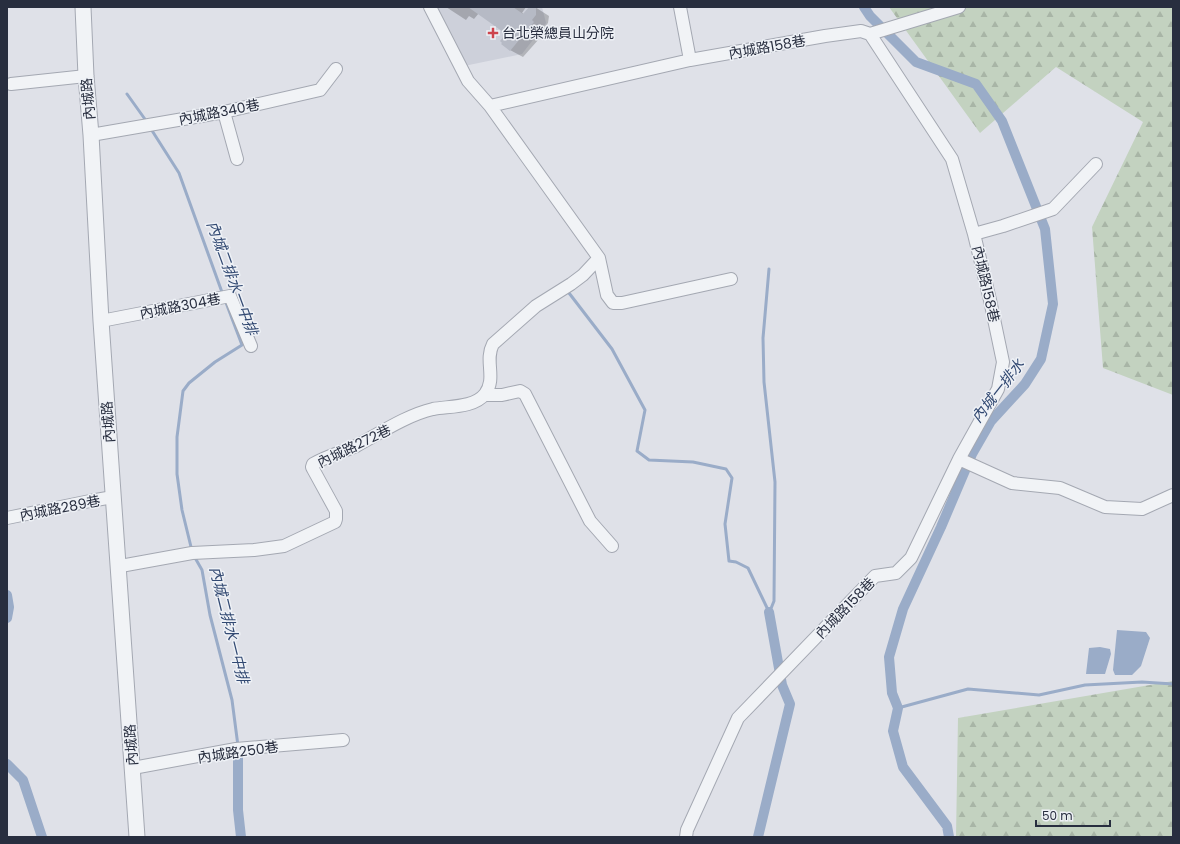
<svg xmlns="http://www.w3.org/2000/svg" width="1180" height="844" font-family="Poppins,'Noto Sans TC',sans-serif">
  <defs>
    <pattern id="forest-firs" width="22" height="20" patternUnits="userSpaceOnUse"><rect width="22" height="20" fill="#c3d2c0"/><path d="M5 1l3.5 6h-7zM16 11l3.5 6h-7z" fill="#a8b5a6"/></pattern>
  </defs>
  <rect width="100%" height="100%" fill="#dfe1e8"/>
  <path fill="#cdd0da" d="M435,7h107l4,16 -24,31 -58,12z"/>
  <path fill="url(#forest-firs)" d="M889,7h284v388l-70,-27 -11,-141 51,-105 -87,-55 -76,66z
    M1173,681v156h-217l2,-119z"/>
  <path fill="#9aacc8" d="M1117,630l29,2 4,6 -9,28 -9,9h-17l-2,-5z
    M1100,647l10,2 1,5 -6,20h-19l3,-26z"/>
  <path fill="#0003" d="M446,7h80l-4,6 2,1 6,-7h5l14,9 -1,7 -4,5 3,2 -24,27 -13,-7 -2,-16 -29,-21 -5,6 -5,-3 -3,4z"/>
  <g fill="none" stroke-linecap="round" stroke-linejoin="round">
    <path stroke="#9aacc8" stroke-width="3" d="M127,94l20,28
      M151,129l28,44 44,122
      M769,269l-6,69 1,44 11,100 -1,119 -4,10
      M569,293l43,56 33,61 -8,41 12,9 44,2 33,7 6,9 -7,46 4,37 7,1 12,6 21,44
      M192,551l-10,-41 -5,-36v-37l6,-46 6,-8 26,-21 27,-17 -17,-45
      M194,556l8,14 8,45 22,85 6,46
      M898,708l70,-19 71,6 46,-10 57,-3 31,2"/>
    <path stroke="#9aacc8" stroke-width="10" d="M864,7l6,9 46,46 60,22 26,37 43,108 8,75 -12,55 -16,25 -34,37 -19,33 -31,73 -38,82 -14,48 3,36 6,15 -5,23 10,36 44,59 2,11
      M7,595l2,12 -2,11
      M238,748v62l3,27
      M7,764l16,16 19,57
      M758,837l32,-133 -8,-19 -13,-73"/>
  </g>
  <path fill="#b6bac5" d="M468,7h45l10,7 6,-7h7v8l-4,5 2,2 -24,29 -9,-7 1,-1 -2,-2 6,-7z"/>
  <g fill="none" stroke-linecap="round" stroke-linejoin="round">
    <defs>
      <path id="minor" d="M430,7l38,74 22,25 109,152 8,37 6,8h9l109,-24
        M680,7l10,53
        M870,34l89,-27
        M11,84l75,-8
        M490,106l200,-46 135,-24 36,-5 9,3 82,125 22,75 16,66 13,62 -5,27 -39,70 -48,99 -15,15 -21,3 -137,142 -51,112 -1,7
        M224,112l13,47
        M91,135l133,-23 96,-22 16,-21
        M974,234l29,-8 50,-17 43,-45
        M101,321l129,-25 21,50
        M485,395h17l18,-4 5,3 65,127 22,25
        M959,459l53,24 48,5 45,19 37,2 31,-14
        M7,518l83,-17 23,-4
        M119,567l7,-2 66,-12 62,-3 30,-4 51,-24 1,-3v-8l-23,-42 -1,-2 1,-3c14,-8 29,-12 43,-18 24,-13 51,-31 77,-37 16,-3 41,-1 52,-15 12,-16 -1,-33 8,-50l43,-38 35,-22 12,-9 16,-17
        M133,768l103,-19 107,-9"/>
      <path id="tertiary" d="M83,7l3,69 5,59 10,186 36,516"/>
    </defs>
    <use href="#minor" stroke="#a4a8b2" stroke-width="14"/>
    <use href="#tertiary" stroke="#a4a8b2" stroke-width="17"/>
    <use href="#minor" stroke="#f1f3f6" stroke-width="12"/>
    <use href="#tertiary" stroke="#f1f3f6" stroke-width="15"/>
  </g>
  <path fill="#cd444d" stroke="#eef1f6" stroke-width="1.5" d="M491 27h4v4h4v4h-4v4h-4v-4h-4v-4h4z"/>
  <g text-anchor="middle" stroke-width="3" stroke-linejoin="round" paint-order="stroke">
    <g font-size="14" fill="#282e3f" stroke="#eef1f6" text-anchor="start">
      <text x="502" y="38">台北榮總員山分院</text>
    </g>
    <g font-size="14" fill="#282e3f" stroke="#eef1f6">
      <text transform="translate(767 47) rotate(-10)" y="5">內城路158巷</text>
      <text transform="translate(88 99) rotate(-95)" y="5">內城路</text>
      <text transform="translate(219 112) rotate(-11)" y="5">內城路340巷</text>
      <text transform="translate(986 284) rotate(77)" y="5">內城路158巷</text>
      <text transform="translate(180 306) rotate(-11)" y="5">內城路304巷</text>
      <text transform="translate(108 422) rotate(-94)" y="5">內城路</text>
      <text transform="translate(354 446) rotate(-26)" y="5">內城路272巷</text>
      <text transform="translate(60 508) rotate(-11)" y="5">內城路289巷</text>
      <text transform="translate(845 608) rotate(-46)" y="5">內城路158巷</text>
      <text transform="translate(131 745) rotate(-94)" y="5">內城路</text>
      <text transform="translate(238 752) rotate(-8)" y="5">內城路250巷</text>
    </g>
    <g font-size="15" font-style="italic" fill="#324972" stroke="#eef1f6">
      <text transform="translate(232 278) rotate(70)" y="5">內城二排水一中排</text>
      <text transform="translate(998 391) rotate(-52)" y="5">內城一排水</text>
      <text transform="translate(229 625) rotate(76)" y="5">內城二排水一中排</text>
    </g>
  </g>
  <rect width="1180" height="844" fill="none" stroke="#282e3f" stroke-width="16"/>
  <path d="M1036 820v6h74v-6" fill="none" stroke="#282e3f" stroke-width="2"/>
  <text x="1042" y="820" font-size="12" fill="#282e3f" stroke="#eef1f6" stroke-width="3" paint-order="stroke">50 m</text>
</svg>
